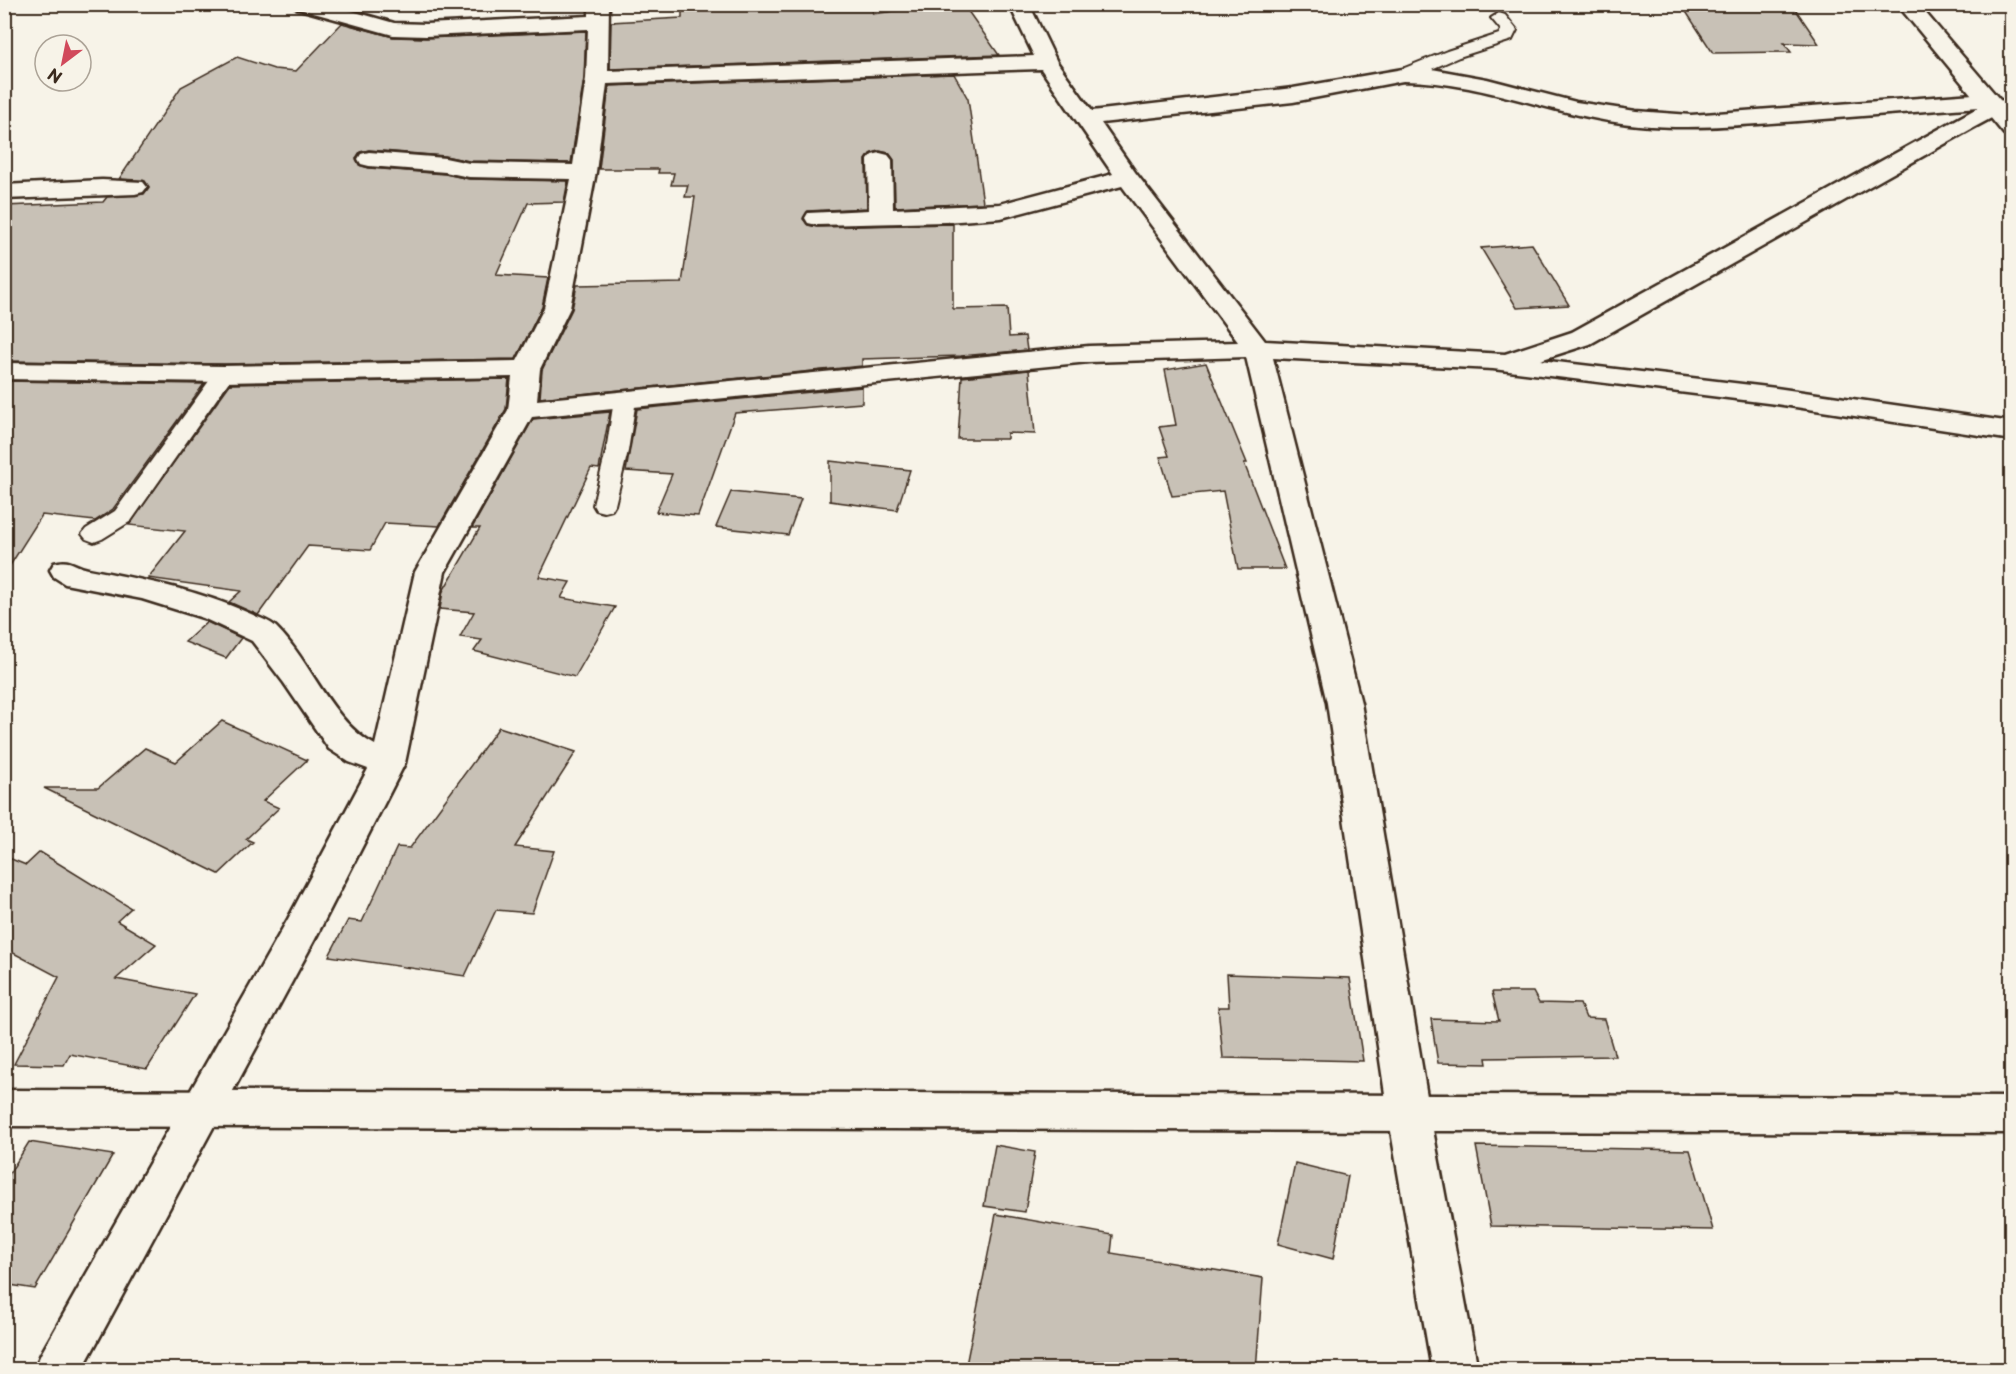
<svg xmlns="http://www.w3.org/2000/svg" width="2016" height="1374" font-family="'Playpen Sans',sans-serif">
  <rect width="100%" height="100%" fill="#f7f3e8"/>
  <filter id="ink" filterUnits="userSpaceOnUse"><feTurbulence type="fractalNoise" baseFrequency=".0167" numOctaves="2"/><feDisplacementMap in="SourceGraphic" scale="12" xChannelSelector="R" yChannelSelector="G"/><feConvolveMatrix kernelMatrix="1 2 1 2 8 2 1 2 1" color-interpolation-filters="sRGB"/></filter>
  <g filter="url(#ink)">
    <path fill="#c8c1b6" stroke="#3b2a1e" stroke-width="1.5" d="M682,4h76v4l113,-4 2,10 73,-10h17l36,51 -389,14 1,-47 71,-4z
      M1681,4h111l27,40 -35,-1 7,9 -78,1z
      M342,23l51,14 33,1 160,-7 -2,47 -13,85 -102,-2 -24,-5 -76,-6 -9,2 -4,6 3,7 10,3 76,6 24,5 99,2 -4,21 -36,1 -32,72 52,3 -6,29 -26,52 -292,5 -220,-3v-155l99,-4 4,-5 37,-3 5,-7 -4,-6 -26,-2 62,-92 56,-30 37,12 22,2z
      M954,74l14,25 15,104 -88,4 -1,-47 -5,-7 -10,-2 -9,3 -4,6 1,48 -59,3 -5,8 5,6 9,2 136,-3v85l54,-1 2,29 16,-1 2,14 -66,6 -99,3v7l-322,32 2,-28 30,-61 5,-24 105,-2 13,-86h-10l3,-12h-17l3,-12h-16l1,-4h-60l10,-83z
      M1532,244l37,61 -52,3 -36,-60z
      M1206,363l41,100h-3l41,106h-47l-15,-78 -51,5 -12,-39 9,-1 -10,-29 17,-2 -11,-55z
      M1029,370l6,64 -28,-1v6h-49l4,-62z
      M509,379l-3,30 -67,117 -54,-3 -15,27 -62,-4 -50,69 -29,-13 12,-11 -93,-13 37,-47 -56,-6 101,-141z
      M4,381l200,3 -91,125 -18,12 -53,-6 -38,60z
      M862,387v16l-127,10 -37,103 -42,-4 16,-38 -46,-3 11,-62z
      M610,412l-11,57 -8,-1 -52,109 31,5 -9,16 54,9 -40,70 -101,-26 8,-11 -22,-3 14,-25 -34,-3 3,-18 37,-63h-8l61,-109z
      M830,461l80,9 -13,40 -67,-9z
      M731,492l70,7 -13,36 -72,-8z
      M207,622l34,16 -15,20 -41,-16z
      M222,721l85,39 -44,41 16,7 -33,31 7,3 -34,32 -175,-86h54l47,-40 31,14z
      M499,727l77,25 -61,95 39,4 -22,62 -36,-3 -31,66 -136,-20 19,-36 14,2 35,-75 13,1z
      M40,852l91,56 -14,13 39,23 -40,35 79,15 -48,75 -77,-15 -6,11 -50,-1 45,-87 -55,-29v-92l22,9z
      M1227,974l123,4 13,83 -140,-3 -5,-51h11z
      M1492,992h41l6,11 41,1 6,14 18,1 11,37 -129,2 1,6 -49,-1 -7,-44 68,2z
      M29,1142l84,13 -78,134 -31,-5v-102z
      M995,1145l40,7 -10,60 -41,-6z
      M1476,1146l214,4 23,80 -222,-4z
      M1295,1163l53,13 -15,83 -55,-15z
      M996,1214l117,21 -2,18 152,25 -7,92h-111l-50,-9 -1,9h-129z"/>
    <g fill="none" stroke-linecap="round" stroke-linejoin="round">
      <defs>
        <path id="lane" d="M1499,13l6,2 12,15 -5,10 -53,17 -50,22h-12l-2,-4 2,-4 50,-20 52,-17 2,-4 -10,-12z
          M224,368l7,2 3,4 -103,147 -29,18 -8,3 -8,-3 -4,-5 4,-5 29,-18 102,-141z
          M625,394l8,1 3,5 -8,51 -13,54 -3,5 -8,2 -8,-2 -3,-5 13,-54 8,-51 3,-5z"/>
        <path id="street" d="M293,4h34l67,19 32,1 163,-8v-12h20l-1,67 426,-15 -25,-52h20l28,58 35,49 201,-23 110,-19h29l55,10 89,23 60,9 55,4 296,-22 8,2 2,6 15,-2v14l-13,1 -26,14 -383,216 -50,16 236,28 236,34v18l-236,-36 -283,-35 -220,-11 88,345 69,411 48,256h-46l-44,-256 -61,-411 -81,-346 -157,5 -557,55 -87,155 -40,191 -91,178 -232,429h-48l7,-16 247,-435 80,-150 -19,-7 -20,-13 -45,-66 -32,-42 -49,-23 -61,-19 -77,-15 -11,-7 -4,-7 4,-7c16,-5 20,3 34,6 56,11 111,21 163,45 8,4 19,7 25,13 35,34 55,95 99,118l40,-173 93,-162 4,-33 -288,5 -220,-3v-16l220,3 293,-5 27,-53 27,-129 -102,-2 -24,-5 -76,-6 -8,-2 -3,-5 3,-5 8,-2 76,6 24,5 104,2 13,-87 2,-49 -162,7 -33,-1 -97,-27zM1041,69l72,105 -113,30 -107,5 -1,-49 -4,-5 -8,-2 -8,2 -4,5 1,50 -61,3 -3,5 3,5 9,2 128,-3 56,-4 121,-32 116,156 -149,4 -552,54 3,-31 30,-61 26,-136 11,-88zM1403,81c81,0 156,37 236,44 53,5 105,0 159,-4 60,-5 120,-9 181,-14l-407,225 -67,22 -240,-13 -130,-169 -34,-49 192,-21z
          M102,180l41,2 4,5 -4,5 -8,2 -131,5v-14z"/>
        <path id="secondary" d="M1897,4h21l94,110v22l-8,-2z
          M4,1090l2008,7v36l-2008,-7z"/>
      </defs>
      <use href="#lane" stroke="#3b2a1e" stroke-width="4"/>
      <use href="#street" stroke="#3b2a1e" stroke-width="5"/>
      <use href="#secondary" stroke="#3b2a1e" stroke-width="5"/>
      <use href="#lane" fill="#f7f3e8" fill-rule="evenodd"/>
      <use href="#street" fill="#f7f3e8" fill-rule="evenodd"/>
      <use href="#secondary" fill="#f7f3e8" fill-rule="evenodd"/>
    </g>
  </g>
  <rect width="2016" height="1374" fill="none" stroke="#f7f3e8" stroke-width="24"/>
  <rect x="12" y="12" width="1992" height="1350" fill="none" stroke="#3b2a1e" stroke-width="2" filter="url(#ink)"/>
  <g transform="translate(63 63) rotate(212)"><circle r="28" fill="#f7f3e8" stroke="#aca397" stroke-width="1.5"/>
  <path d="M0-4.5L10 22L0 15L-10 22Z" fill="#d1495b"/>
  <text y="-9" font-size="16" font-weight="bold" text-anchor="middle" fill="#3b2a1e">N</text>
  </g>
</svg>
